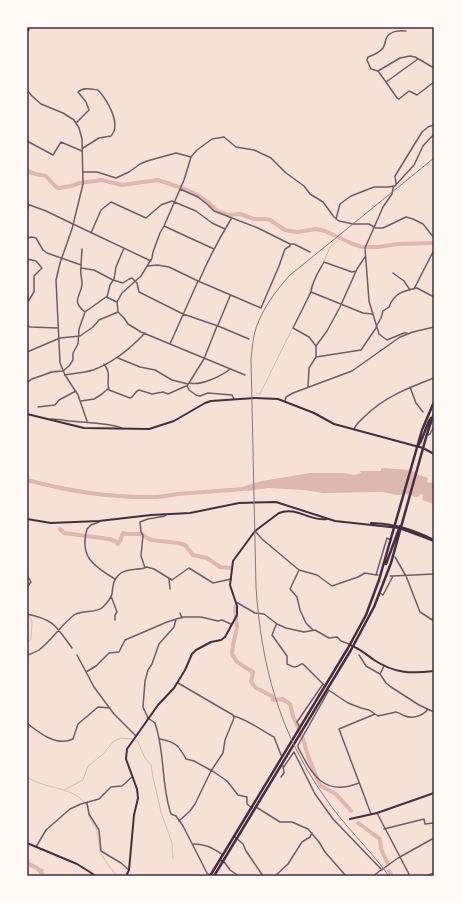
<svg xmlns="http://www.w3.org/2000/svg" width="461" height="903" font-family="'Fira Sans Condensed',sans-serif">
  <rect width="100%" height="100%" fill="#f7e1d7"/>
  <path fill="#dcb8b0" d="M381,468l31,2 5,4 11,4 -1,4 3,1 4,-2v23l-12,-4 1,-5 -3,-1 -2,3h-3l-8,-3 -10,1 -14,-3 -60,1 -19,-3 -36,-2 -20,3 -13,-2 27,-8 48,-8h34l10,2 7,-2 -1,-2h21z"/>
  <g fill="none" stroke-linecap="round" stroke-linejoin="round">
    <path stroke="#dcb8b0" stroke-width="1" d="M324,261l6,-14 11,-9
      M308,296l4,-12
      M45,374l6,-3 9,-1
      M27,382l3,-3 7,-2
      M256,393l4,1 33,-67
      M27,612l5,10 -1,17 -4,4
      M135,740l3,2 7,16 6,7 2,12 8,35 11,31 1,16
      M27,777c19,13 48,9 60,29
      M64,790l19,-10 5,-14 14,-11 12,-14 7,-3 12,1
      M88,811l1,6 8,13 3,22 6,10 11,14"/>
    <path stroke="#dcb8b0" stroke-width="2" d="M37,868l6,2"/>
    <path stroke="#dcb8b0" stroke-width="4" d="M27,171l9,3 10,2 10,11 3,1 12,-2 9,-3 22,-3 20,5 36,-5 24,8 14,6 13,9 7,7 12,5 12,-1 14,5h12l4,1 15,10 5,1 7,1 19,-3 9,2 28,13 9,3h16l20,-3 36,-1
      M27,480c41,11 84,18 127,17 8,0 16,-2 24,-3 22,-2 43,-3 65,-5
      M60,529l4,4 45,6 6,2 3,3 2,-3 3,-8 4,1h14l10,6 27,3 7,2 8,10 14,3 13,9 11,1
      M235,607l2,20 -4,18 -1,9 5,8 16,10 -2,10 5,6 16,8 1,4 9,-1 8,5 3,12 10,23 5,17 11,27 2,3 15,8 15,17
      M358,823l22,16 1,10 7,15
      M27,863l10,5 7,8
      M389,871l3,5"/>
    <path stroke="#755966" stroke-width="1.5" d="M406,31c-7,-1 -17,0 -20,8 -1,3 -1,6 -3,9 -4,5 -9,7 -15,9l-1,3 4,9 7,2 22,-13 10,-2 5,1 19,11
      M27,32l2,-2 -2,-3
      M418,59l-32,23 11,16 2,1 10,-8 8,4 17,-13
      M378,71l8,11
      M76,123l13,-13 -3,-8 -8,-10c5,-5 13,-3 20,-2 9,10 24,34 13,46l-12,2 -16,10
      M27,141l26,14 8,-13 21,9
      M83,172h14l19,6 13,-6 11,-8 7,-3 29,-8 15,4
      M396,184l-1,-8 27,-44 6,-5 6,-2
      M434,187v1
      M180,189l18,8 10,8 6,6 44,17 32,16h4l16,8
      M27,211l2,-6
      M336,219l4,-15 11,-8 23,-9h14l6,-1
      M73,224l78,37
      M164,226l50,23
      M91,233l10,-23 10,-8 35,16 15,-13 11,-4 24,10 16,12 13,6
      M27,238l5,-1 4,1 7,12 4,3 34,12v3l13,2 19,10 10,3 6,-4 3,-1 5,5 2,9 44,22 35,12 31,13
      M27,259l9,2 6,7 -8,8v16l-7,11
      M81,265l1,-16
      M148,266l9,-1 12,2 29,14 63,27 18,-42 6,-17 5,-3v-2
      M81,268c-1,5 1,10 1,16 0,11 -12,16 3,28
      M393,273l11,8 6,9
      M199,281c9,-21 20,-42 32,-62
      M414,289l20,-39
      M311,292l52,21 9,1
      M107,297l3,-12 4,-6 2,-12 8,-19
      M27,325l3,2 28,1
      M218,325l12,-29
      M217,326l-13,33 -17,27 2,4 7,5 4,1 8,-3 24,2 2,4
      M376,327l5,-9 2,-7 6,-4c5,-14 14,-16 28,-19l17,9
      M407,333h-3l-17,7 -8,-6 -10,-33 -4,-53 18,-41 9,-13 1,-6 21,-23 9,-19 11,-12
      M170,344l28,-63
      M316,346l-7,-9 -16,-9 18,-36c1,-11 8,-21 13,-30l28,10 4,-1
      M27,352l33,-14 20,-2 13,-9 6,-7 19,-8
      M316,357l45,-7 15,-22
      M118,358l22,9 15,3 17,10 16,4
      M104,364c8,10 2,16 5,26l21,8 2,-1 5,-6 2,-1 13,4 11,-2 5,2 18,-8
      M65,375c9,-2 19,-2 28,-5 19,-7 38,-22 52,-37
      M245,375l-104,-43 -13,-8 -4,-6 -6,-6 -1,-10 5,-9 19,-17 11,-18 1,-6 7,-19 4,-7 20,-46 7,-23 6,-7 15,-11 12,-2 12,10 18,3 17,8 15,15 18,13 6,8 13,8 11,15 5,4 14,3h16l7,4h7l23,-11 7,2 10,5 11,14
      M27,383l5,-4 20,-7 11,-1 6,-5 4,-6v-7l5,-9 1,-15 6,-17 21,-15 11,5
      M190,383c10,3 32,-7 40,-14
      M308,387l1,-19 7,-11v-11l11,-15 13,-24 17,-38 8,-12
      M410,387l6,16 7,9
      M81,401l13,-2 8,-5 7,-6
      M38,407l17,-2 4,-5 17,-9
      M354,429c2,-5 6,-8 10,-12 20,-20 44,-29 70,-39
      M428,435l2,-1 4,-8
      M99,522l-8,3 -4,4c-8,27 6,37 28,50
      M255,531l7,8 37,31 18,5 15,11 26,-9 7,-4 11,2
      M395,557l11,19 14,36 14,9
      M145,568l-4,-12 2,-21 -2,-3 -1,-10 8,-3 17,-3 1,-1
      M299,570l-9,19 7,8 3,13 6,13 7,7
      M27,575l4,7 -4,5
      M378,575h-2l11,-37 4,2
      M393,576l41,-2
      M169,579l1,10
      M380,593l3,2 10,-19h-3
      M111,596l6,16 -2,3v5
      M236,602l19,11 9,1 13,10 9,4 18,4 11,-2 14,8 8,-1 4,4 8,3
      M180,613l2,5
      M27,614c28,6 29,12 45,34
      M176,619l-2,8 -15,17 -7,20 -4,6 -3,11 -2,26 5,11 7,5c10,28 6,59 15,88l1,3 5,2 7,10 24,47 3,2
      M433,620l1,-6
      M276,625l-4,10 15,21v8c6,3 8,5 14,0h2l20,20
      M77,655l17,32 20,27 22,22
      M359,655l7,11 14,8 6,9 5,4 28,18 15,7
      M27,658l1,-3c4,-2 8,-3 11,-5 13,-10 22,-25 35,-35 9,-6 22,-1 29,-8 3,-3 8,-9 9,-13 1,-9 1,-15 9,-21 9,-6 18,-2 26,-6l7,2 18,11 17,-12 24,15 18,-4
      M86,672l10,-6 13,-13 10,-1 6,-12 42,-18 16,-5h18l17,4 4,-1 9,4
      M380,674l4,-8
      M178,683l55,32 1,3 -9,22 -2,13 -12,18 -16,33 -5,7 -11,10
      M329,690l-31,55v2c14,28 26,50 61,36
      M330,691l18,12 13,5 8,2 9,6 18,-4c4,1 6,3 9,4 8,3 18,0 23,-7
      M234,716c14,4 27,14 40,21l7,18
      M27,723c12,10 30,24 46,16l5,-15 20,-17 12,1
      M299,726l-2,-4 26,-38 3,2
      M160,739c16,3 19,7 26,20l8,2 20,11 13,9 11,14 9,2v7l5,4
      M283,768l11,-16 21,42 18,25 49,51
      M281,777l3,-4 -1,-7
      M87,803l2,11 10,16 2,21 20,12 8,7
      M256,807l24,15h12l16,7 11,13 6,10 21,24
      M377,813l33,63
      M371,814l-32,-85 36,-15
      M384,829l40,-10 1,5 9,-1
      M234,836l9,8 3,7 17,25
      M192,844c12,-1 21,4 31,11
      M36,847l10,-17 24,-21 11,-5 18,-5 12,-12 11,-1 10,-9
      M220,860l5,3 5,7 9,6
      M275,876l13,-12 14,-22 8,-5 2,-4
      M373,876l25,-18 36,-20
      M426,876l8,-3"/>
    <path stroke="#755966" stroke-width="1.5" d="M27,90l5,6 9,8 22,9 11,7 5,8 3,11 1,45 -11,45 -12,34 -4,17 4,83 5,12 13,20 9,26
      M27,204l19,7 27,13
      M285,401l1,-4 7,-4 59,-22 48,-34 13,-5 21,-5
      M51,419c7,0 12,1 18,2 18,2 36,1 53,7"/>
    <path stroke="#4a2c40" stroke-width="2" d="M27,414l57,14 65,1 25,-8 31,-18 6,-2 44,-3 23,1 36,14 20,11 89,24 11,6
      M350,819l27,-6 57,-20
      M126,876l3,-6 5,-55 4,-17 -1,-9 -11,-30 1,-10 31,-44 16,-17 11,-18 7,-16 4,-4 15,-8 10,-2 4,-3 12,-22v-9l-7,-21 3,-24 22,-30 24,-18c17,-7 32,9 48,6"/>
    <path stroke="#4a2c40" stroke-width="2" d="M27,519l24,4 48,-2 52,-6 39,-2 49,-10 37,-1 59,19 64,7 35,13
      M371,523c24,1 41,6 63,17
      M350,645c9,3 17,10 24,15 20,13 36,14 60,11
      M27,843l50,21 19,12"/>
    <path stroke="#4a2c40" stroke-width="2.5" d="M417,447c6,-5 8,-21 14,-29
      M386,564l14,-38
      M210,876l138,-228 18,-33 13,-35 43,-150 12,-28
      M214,876l137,-226 23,-43 17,-44 36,-129 7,-21"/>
    <path stroke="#8f747c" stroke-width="1" d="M389,876c-20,-28 -46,-51 -65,-80 -45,-64 -63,-132 -68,-209l-5,-228c1,-10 2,-21 5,-31 7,-20 19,-36 33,-52l145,-118"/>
  </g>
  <rect width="461" height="903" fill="none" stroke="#fffaf5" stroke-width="56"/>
  <rect x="28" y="28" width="405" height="847" fill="none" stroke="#4a2c40" stroke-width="1.5"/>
</svg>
